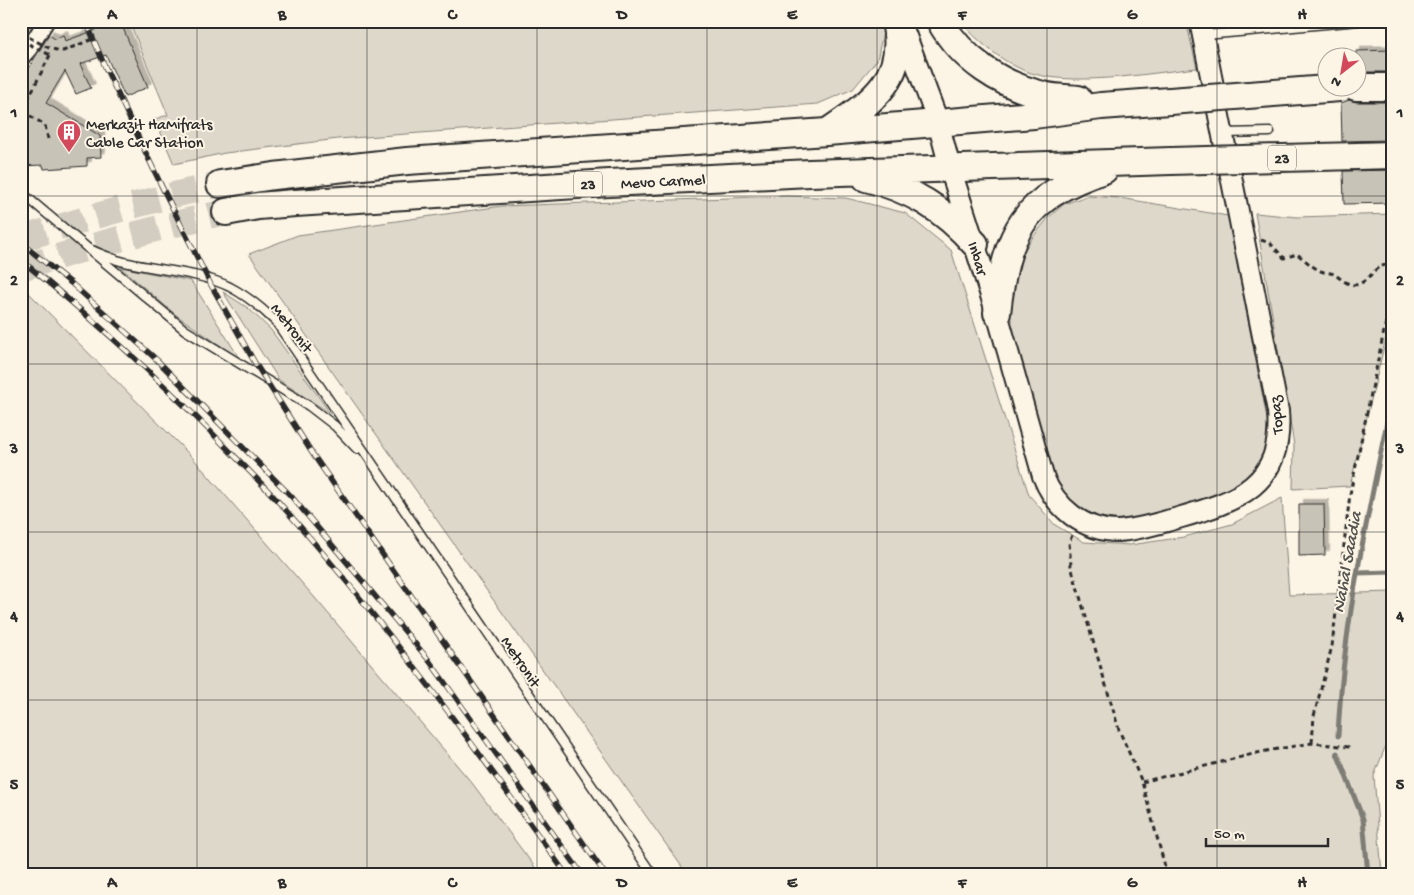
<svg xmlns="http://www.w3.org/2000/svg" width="1414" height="895" font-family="'Gochi Hand',sans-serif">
  <defs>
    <filter id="shadow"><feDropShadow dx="4.5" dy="-4.5" stdDeviation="0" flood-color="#0004"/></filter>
  </defs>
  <rect width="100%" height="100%" fill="#fcf5e5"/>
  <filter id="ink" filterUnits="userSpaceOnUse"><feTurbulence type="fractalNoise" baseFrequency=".02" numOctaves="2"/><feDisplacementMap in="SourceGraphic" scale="10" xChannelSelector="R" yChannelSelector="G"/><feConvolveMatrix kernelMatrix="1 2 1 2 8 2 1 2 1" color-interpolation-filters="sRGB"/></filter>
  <g filter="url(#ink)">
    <path fill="#ded8ca" stroke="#84827a" d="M129,21h750l4,11 -6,28 -24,29 -35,15 -480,35 -113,14 -51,11 -19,-45 13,-4z
      M960,21h226l11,47c-48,5 -131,21 -174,2 -25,-11 -45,-29 -63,-49z
      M787,196l59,2 59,15 46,37 78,245 26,30 29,17 46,3 54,-8 48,-13 50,-26 7,97 104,-3v135l-19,49 8,98h-695l-438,-620 49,-19 204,-29z
      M1087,196l33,2 108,18 40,208 -3,24 -4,11 -8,12 -8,9 -12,8 -29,12 -60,16 -27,4 -21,-4 -14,-6 -20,-19 -5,-8 -10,-29 -40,-144 14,-55 12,-18 15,-19 16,-14z
      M1255,213l42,4 96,-3v96l-43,176 -57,3 1,-44z
      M120,267l71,14 49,78 -64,-44z
      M21,285l170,171 124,142 157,185 68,91h-519z
      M223,292l25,16 23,22 60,84 -52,-34z"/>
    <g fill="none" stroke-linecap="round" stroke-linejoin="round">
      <path stroke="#7d7b74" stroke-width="5" d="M1357,573l36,-1
        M1338,736c5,-116 32,-229 55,-343
        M1337,753l26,66 5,55"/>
    </g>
    <path fill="#c8c3b7" stroke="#2b2b2b" filter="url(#shadow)" d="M92,21h28l28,66 -23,10 -19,-42 -26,9 11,24 -15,6 -11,-23 -19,32 51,31 3,2 1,21 -14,1v8l-43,3 -1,-4 -22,1v-86l28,-45 6,4 8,-4 2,6 31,-11z
      M21,28l8,3 -8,13z
      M1393,50v22h-37v-21z
      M1349,100l7,2h37v38l-51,1 -1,-38z
      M1393,170v33l-49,1 -1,-33z
      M1299,504h25l1,51 -26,1z"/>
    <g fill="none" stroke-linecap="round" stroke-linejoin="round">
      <path stroke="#d2cdc0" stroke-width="26" stroke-dasharray="26 13" stroke-linecap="butt" d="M21,239c66,-21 132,-40 199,-55
        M21,268c68,-21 136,-41 205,-56"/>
      <defs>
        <path id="lane" d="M1205,35l154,-14
          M1223,133l47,-1
          M21,192l164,138 124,76 26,20 22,23
          M92,250c8,4 17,7 25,10 37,11 78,10 113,27 17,9 32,21 46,35l376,552"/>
        <path id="street" d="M21,58l8,-9 17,-28"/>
        <path id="secondary" d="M901,23l37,99 12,46 46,143
          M997,313l46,163c12,31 40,55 75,55 21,-1 41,-8 60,-13 60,-17 106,-33 100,-107l-78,-390"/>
        <path id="highway" d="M940,21c22,39 61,64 103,74 11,3 24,3 35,4
          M1356,87h37
          M829,131c42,-29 79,-52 66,-110
          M866,178c45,11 78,31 109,66
          M220,184l54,-8 133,-15 420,-29 207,-17 67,-9 69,-5
          M226,212l32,-6 37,-3 314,-20 201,-10 361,-12
          M997,313c9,-81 26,-116 107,-143"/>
      </defs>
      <use href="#lane" stroke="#2b2b2b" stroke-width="11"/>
      <use href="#street" stroke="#2b2b2b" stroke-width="19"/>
      <use href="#secondary" stroke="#2b2b2b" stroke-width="24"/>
      <use href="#highway" stroke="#2b2b2b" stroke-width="30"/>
      <path stroke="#2b2b2b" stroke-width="3" stroke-dasharray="5 4" stroke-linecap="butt" d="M21,94l7,4
        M48,139l-3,-14 -23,-14 28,-56
        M1261,240l9,3 14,15 13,-4c7,5 15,13 22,16 4,3 10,2 15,4 8,5 16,15 27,9 15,-8 11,-19 32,-18
        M1072,535l-3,8 2,23 48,164 23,52 25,92
        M1312,743l2,-27 18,-70 18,-152 43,-206
        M1142,782l119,-30 51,-9 38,4"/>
      <use href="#lane" stroke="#fcf5e5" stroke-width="8"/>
      <use href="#street" stroke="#fcf5e5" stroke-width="15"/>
      <use href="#secondary" stroke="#fcf5e5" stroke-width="20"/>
      <use href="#highway" stroke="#fcf5e5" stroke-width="26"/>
      <defs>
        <path id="rail" d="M86,21l20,48 56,118 49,98 44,78 59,93 291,418
          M21,243l50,40 86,77 134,136 137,163 154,215
          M21,260c69,56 134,115 196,178 22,23 45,45 66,69 102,115 193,241 283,367"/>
      </defs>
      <use href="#rail" stroke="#2b2b2b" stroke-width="5.5"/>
      <use href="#rail" stroke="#fcf5e5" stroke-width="4" stroke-dasharray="11" stroke-linecap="butt"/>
      <defs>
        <path id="highway-bridge" d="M1170,101l170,-13
          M1171,161l222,-6"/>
      </defs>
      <use href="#highway-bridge" stroke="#2b2b2b" stroke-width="30" stroke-linecap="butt"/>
      <path stroke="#2b2b2b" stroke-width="3" stroke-dasharray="5 4" stroke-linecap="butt" d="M21,33l30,16 12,2 30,-12
        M21,40l29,15"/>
      <use href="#highway-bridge" stroke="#fcf5e5" stroke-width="26"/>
    </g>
  </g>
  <path fill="none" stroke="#2b2b2b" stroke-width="1" stroke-opacity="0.55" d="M197,21v853M367,21v853M537,21v853M707,21v853M877,21v853M1047,21v853M1217,21v853M21,196h1372M21,364h1372M21,532h1372M21,700h1372"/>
  <defs>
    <symbol id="building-pin" viewBox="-11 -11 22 30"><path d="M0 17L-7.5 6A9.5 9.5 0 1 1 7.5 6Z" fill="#d1495b" stroke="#fcf5e5"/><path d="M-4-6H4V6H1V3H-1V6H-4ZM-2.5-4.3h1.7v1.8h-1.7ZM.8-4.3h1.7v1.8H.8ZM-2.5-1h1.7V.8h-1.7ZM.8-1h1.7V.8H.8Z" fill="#fff"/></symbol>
  </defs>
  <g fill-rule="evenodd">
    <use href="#building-pin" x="55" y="118" width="28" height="38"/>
  </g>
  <g text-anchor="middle" stroke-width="4" stroke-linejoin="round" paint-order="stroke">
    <g fill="#fcf5e5" stroke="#6a6863" stroke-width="1">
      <rect x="1268" y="145.5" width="28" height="25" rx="4"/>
      <rect x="574" y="171.5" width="28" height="25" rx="4"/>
    </g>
    <g font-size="15" font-weight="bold" fill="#2b2b2b">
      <text x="1282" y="163">23</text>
      <text x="588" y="189">23</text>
    </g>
    <g font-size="16" fill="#2b2b2b" stroke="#fcf5e5" text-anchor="start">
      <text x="86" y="129">Merkazit HaMifrats<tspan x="86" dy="18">Cable Car Station</tspan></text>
    </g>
    <g font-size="16" fill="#2b2b2b" stroke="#fcf5e5">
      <text transform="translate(663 180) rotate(-3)" y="6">Mevo Carmel</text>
      <text transform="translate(979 258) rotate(72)" y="6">Inbar</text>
      <text transform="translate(293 327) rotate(52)" y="6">Metronit</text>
      <text transform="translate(1275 415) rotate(-94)" y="6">Topaz</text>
      <text transform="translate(522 661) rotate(56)" y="6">Metronit</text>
    </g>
    <g font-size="18" font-style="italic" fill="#545350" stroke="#fcf5e5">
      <text transform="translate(1346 562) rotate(-80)" y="6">Nahal Saadia</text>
    </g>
  </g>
  <rect width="1414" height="895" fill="none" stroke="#fcf5e5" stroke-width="55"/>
  <g transform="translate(1342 72) rotate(211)"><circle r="24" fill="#fcf5e5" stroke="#a8a49b"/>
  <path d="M0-4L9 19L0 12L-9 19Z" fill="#d1495b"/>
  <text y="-8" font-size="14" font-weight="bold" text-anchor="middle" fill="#2b2b2b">N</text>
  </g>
  <path d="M1206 838v8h122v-8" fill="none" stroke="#2b2b2b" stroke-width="2.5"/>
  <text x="1214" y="838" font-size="15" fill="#2b2b2b" stroke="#fcf5e5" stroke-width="4" paint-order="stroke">50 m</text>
  <rect x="28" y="28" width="1358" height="840" fill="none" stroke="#2b2b2b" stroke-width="2"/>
  <g font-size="16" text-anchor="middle" font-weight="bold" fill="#2b2b2b">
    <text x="112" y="19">A</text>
    <text x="282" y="19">B</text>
    <text x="452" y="19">C</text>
    <text x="622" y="19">D</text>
    <text x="792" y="19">E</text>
    <text x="962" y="19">F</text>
    <text x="1132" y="19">G</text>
    <text x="1302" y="19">H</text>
    <text x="14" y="117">1</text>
    <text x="1400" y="117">1</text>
    <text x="14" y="285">2</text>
    <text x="1400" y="285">2</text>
    <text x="14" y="453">3</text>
    <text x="1400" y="453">3</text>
    <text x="14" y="621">4</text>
    <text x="1400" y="621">4</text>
    <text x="14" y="789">5</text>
    <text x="1400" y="789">5</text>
    <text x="112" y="887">A</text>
    <text x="282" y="887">B</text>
    <text x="452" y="887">C</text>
    <text x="622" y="887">D</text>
    <text x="792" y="887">E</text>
    <text x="962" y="887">F</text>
    <text x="1132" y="887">G</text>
    <text x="1302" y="887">H</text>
  </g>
</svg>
